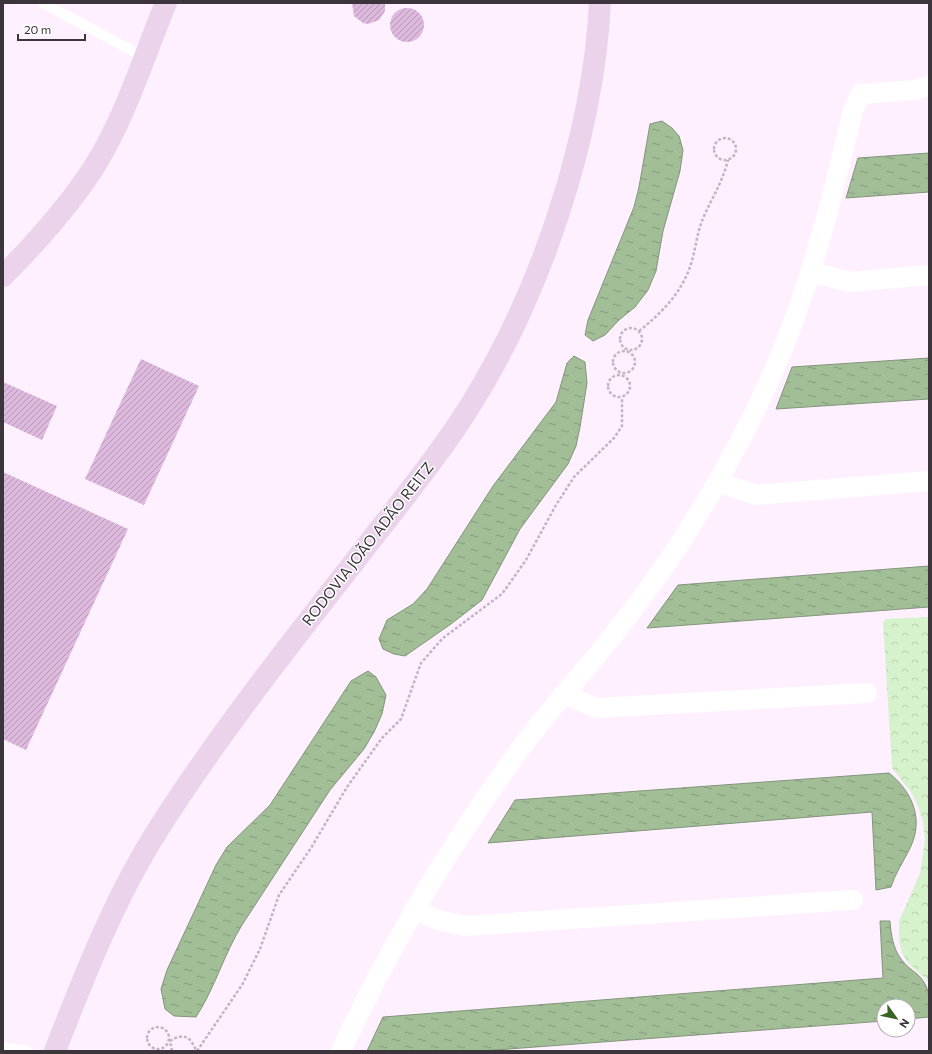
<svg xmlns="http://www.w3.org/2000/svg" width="932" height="1054" font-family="Commissioner,sans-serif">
  <defs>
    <pattern id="park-crowns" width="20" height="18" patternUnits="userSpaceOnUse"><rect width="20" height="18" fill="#d6f2cc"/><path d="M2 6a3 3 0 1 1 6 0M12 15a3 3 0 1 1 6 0" fill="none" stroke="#b9d0b0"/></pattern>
    <pattern id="water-ripples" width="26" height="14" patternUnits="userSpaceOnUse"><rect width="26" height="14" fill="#a1be96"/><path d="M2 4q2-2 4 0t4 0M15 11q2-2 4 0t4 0" fill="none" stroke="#849b7c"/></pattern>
    <pattern id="building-hatch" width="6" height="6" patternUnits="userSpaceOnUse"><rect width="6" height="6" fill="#ddb9de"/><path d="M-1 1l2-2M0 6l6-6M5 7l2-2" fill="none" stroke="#b497b5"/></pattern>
  </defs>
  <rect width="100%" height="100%" fill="#fff0ff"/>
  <path fill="url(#park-crowns)" d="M929,617v365l-21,-19 -6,-10 -3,-12v-20l21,-48 5,-33 -2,-18 -5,-16 -7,-14 -19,-24 -9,-146 3,-3z"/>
  <path fill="url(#water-ripples)" stroke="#83957b" d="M662,121l10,7 7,8 4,14 -3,21 -17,60 -7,40 -8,19 -13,17 -16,13 -14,15 -12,6 -8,-6 3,-15 46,-113 5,-20 11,-63z
    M929,153v39l-83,6 12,-40z
    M574,356l11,6 2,21 -7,44 -4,19 -8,18 -48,65 -38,71 -31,24 -46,32 -11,-2 -11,-5 -4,-10 8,-19 26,-16 14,-15 66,-103 63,-84 11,-39z
    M929,358v41l-153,10 16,-42z
    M929,566v41l-282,21 31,-43z
    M368,671l8,6 10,18 -4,19 -8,18 -10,17 -34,41 -88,135c-18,29 -27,63 -46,92l-22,-1 -9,-7 -4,-20 6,-19 49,-105 11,-18 43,-42 81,-124z
    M889,773c25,20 36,49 19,79 -6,12 -13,22 -17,35l-15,3 -4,-78 -384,31 27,-43z
    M880,921h10c1,14 3,27 11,38 5,7 10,10 16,15 13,11 14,28 12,43l-21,2v-13h-24v15l-402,30h-115l16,-34 500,-39z"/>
  <path fill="url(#building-hatch)" d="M352,3h33v8l-6,9 -11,4 -5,-1 -9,-7z
    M390 25a17 17 0 1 1 34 0a17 17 0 1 1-34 0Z
    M141,359l58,27 -55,119 -59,-26z
    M3,382l54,24 -15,34 -39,-18z
    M3,472l125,57 -102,221 -23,-11z"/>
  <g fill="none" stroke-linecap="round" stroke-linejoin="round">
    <path stroke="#c1b5c1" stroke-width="2.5" stroke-dasharray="3 2" stroke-linecap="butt" d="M714 149a11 11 0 1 1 22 0a11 11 0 1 1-22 0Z
      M620 339a11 11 0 1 1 22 0a11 11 0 1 1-22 0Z
      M639,331c23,-18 43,-39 52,-67 5,-16 6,-33 13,-48 9,-20 18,-33 24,-56
      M613 362a11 11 0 1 1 22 0a11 11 0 1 1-22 0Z
      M608 386a11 11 0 1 1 22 0a11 11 0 1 1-22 0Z
      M147 1038a11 11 0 1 1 22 0a11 11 0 1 1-22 0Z
      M172,1051l-2,-10c14,-9 21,-4 26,10
      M197,1051l45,-66 18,-36 19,-54 32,-47 36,-61 35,-49 19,-19 20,-56 22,-25 59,-44 24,-34 30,-55 18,-28 40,-39 8,-12v-28"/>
    <path stroke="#fff" stroke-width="10" d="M43,3l101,54
      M3,1047l24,4"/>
    <path stroke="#fff" stroke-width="20" d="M811,272l38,10 80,-7
      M717,482l39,13 173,-14
      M563,694l34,14 270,-15
      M414,910l24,10 27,6 388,-26
      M341,1051c50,-107 110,-208 180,-303 27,-37 58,-70 86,-105 27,-34 53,-69 77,-106 45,-71 86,-148 114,-228 23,-65 39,-132 55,-199l8,-16 54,-4 14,-4"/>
    <path stroke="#ead3eb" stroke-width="22" d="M3,276c34,-34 67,-71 93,-112 30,-49 48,-108 70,-161
      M55,1051c30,-77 60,-154 104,-223 60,-94 128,-180 196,-267 39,-51 81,-101 115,-155 71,-113 123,-269 130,-403"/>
  </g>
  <g text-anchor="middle" stroke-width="3" stroke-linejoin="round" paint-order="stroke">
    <g font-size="15" fill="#3c363c" stroke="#fff">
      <text transform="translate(368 544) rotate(-52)" y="5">RODOVIA JOÃO ADÃO REITZ</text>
    </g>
  </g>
  <rect width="932" height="1054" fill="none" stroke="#3c363c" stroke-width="8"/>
  <g transform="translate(896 1018) rotate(123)"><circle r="19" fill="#ffffff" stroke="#b1afb1"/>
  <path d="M0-3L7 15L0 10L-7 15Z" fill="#386524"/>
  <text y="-6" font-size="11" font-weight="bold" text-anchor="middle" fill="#3c363c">N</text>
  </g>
  <path d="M18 34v6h67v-6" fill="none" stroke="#3c363c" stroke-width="2"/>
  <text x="24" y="34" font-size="12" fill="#3c363c" stroke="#ffffff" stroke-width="3" paint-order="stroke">20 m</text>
</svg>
